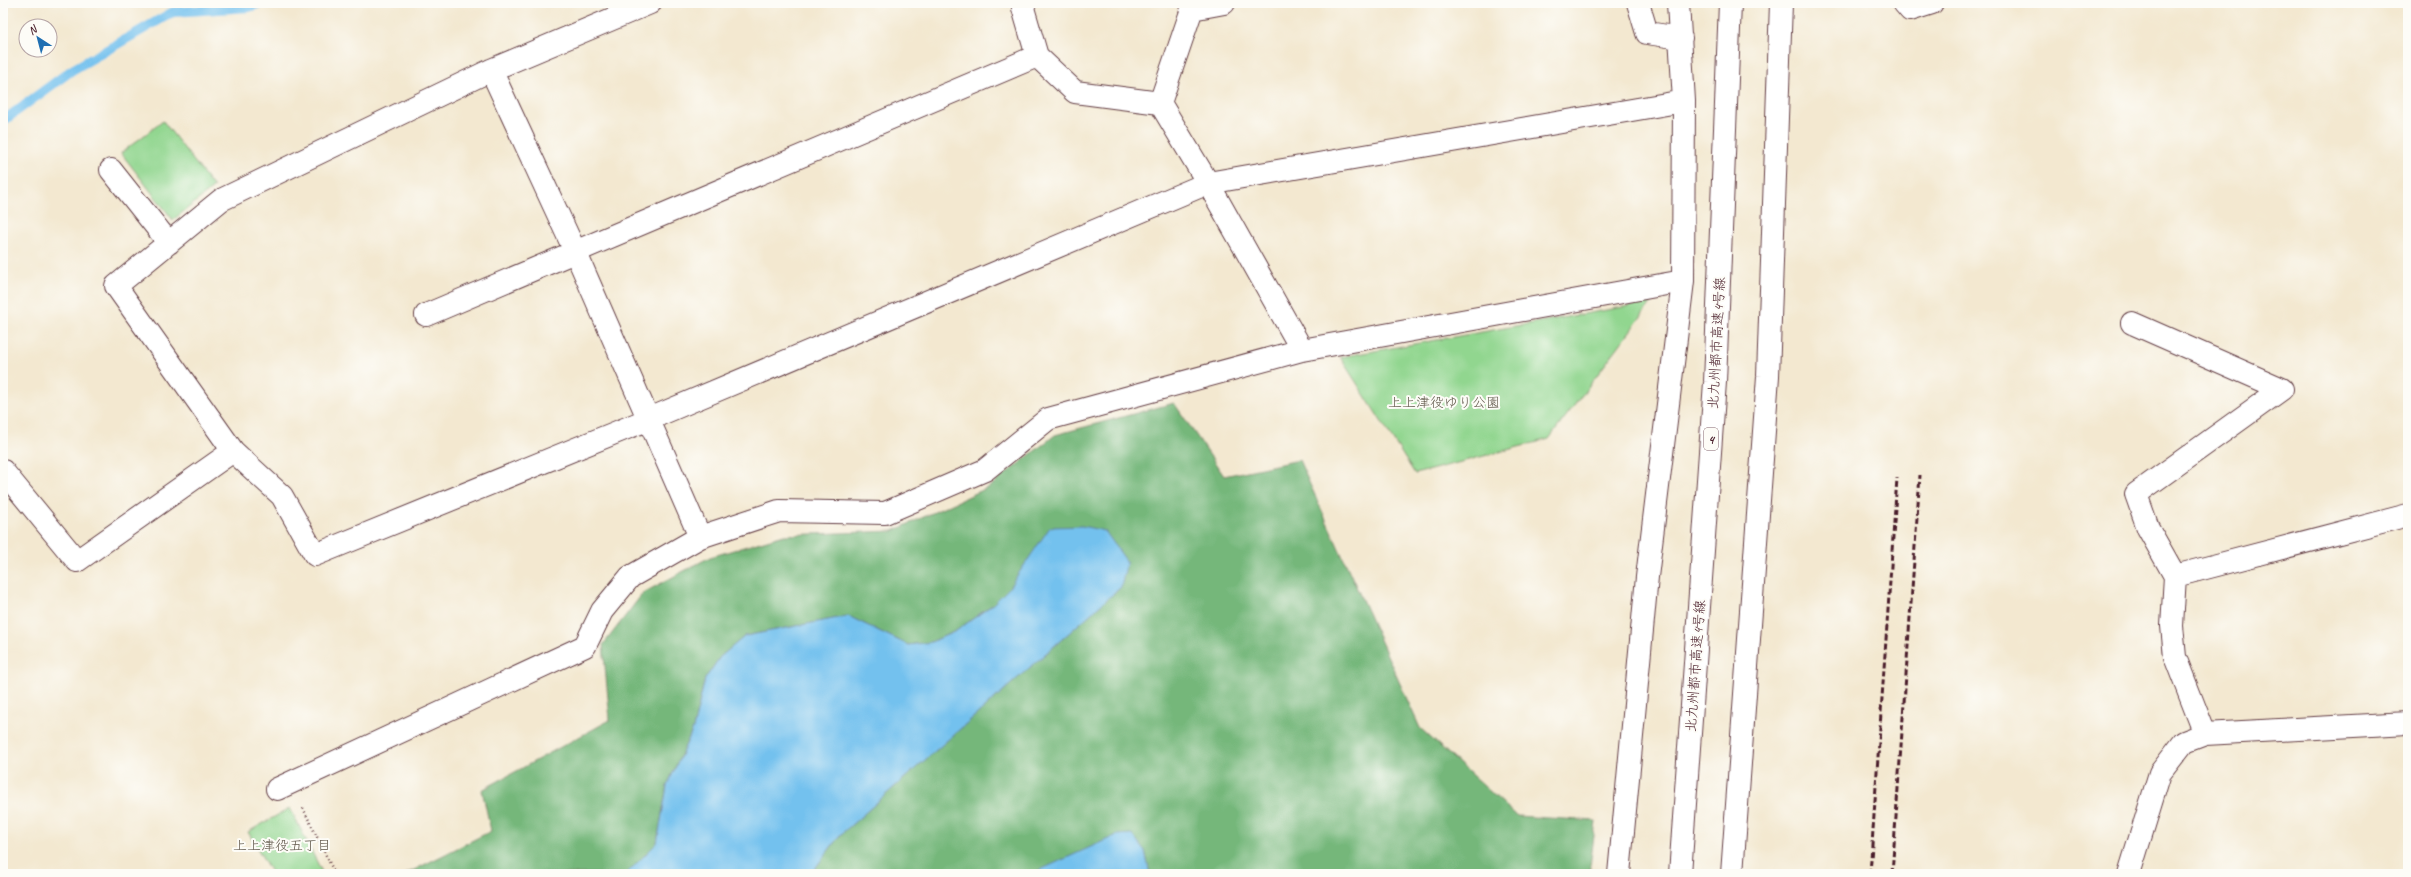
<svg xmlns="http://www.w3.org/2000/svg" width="2411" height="877" font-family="Caveat,'Klee One',sans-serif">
  <rect width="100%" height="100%" fill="#fdfcf7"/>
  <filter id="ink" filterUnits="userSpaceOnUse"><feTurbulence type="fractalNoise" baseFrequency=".025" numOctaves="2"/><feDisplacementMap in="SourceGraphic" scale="8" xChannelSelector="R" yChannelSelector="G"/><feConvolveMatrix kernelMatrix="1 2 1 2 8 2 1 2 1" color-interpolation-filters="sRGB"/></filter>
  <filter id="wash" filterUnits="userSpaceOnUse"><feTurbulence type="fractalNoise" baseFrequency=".012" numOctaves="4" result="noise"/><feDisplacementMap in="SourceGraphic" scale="16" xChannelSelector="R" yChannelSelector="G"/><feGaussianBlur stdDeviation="0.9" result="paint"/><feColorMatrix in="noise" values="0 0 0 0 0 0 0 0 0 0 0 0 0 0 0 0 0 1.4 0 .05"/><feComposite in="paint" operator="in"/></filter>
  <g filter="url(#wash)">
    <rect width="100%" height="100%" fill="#f3e8d0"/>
    <path fill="#91d68f" stroke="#6e7a5d" d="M163,121l51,66 -41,33 -52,-67z
      M1652,302l-103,137 -134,35 -75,-117z
      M290,808l33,66h-51l-24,-42z"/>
    <path fill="#74b77a" stroke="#5f6b52" d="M1174,403l50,73 75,-16 121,268 97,88 79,5 -7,53h-439l-5,-23 -99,17 -15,6h-220l29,-39 281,-248 -113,2 -16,16 -36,26 -25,11 -23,3 -60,-29 -103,20 -25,21 -15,22 -12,50 -26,57 -10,57 -31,31h-220l85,-43 -9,-41 128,-70 -7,-75 40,-52 67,-36 74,-22 109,-4 96,-44 66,-52z"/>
    <path fill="#73c1ee" stroke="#5e708c" d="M1082,526l23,5 22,31 -6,25 -281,248 -29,39h-185l31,-31 10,-57 26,-57 12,-50 15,-22 25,-21 103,-20 60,29 23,-3 25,-11 36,-26 16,-16 42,-62z
      M1132,834l13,17 5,23h-119l86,-39z"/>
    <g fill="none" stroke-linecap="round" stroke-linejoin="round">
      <path stroke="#73c1ee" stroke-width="10" d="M3,121l69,-51 101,-58 76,-5 11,-4"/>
    </g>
  </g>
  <g filter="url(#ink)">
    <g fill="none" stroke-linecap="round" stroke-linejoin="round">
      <defs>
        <path id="minor" d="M650,3l-159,67 -270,130 -105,86 117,165 49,45 33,59 334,-136 559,-236 476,-82
          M1025,3l-2,5 14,48 38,36 85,11 32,-94
          M1638,3l9,30 34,5
          M1904,3l6,7 22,-7
          M1192,9l32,-6
          M491,70l84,181 125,286 79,-26 106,2 100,-43 63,-51 254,-69 381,-69
          M1160,103l48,80 94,167
          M111,170l58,73
          M426,315l611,-259
          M2132,323l150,66 -146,105 12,34 27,48 -3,50 3,31 30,77
          M3,471l74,90 156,-110
          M2175,576l233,-61
          M277,789l308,-143 17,-35 28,-34 70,-40
          M1619,874l28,-297 36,-296 1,-180 -6,-98
          M2129,874l31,-101 24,-31 21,-8 203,-11"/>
        <path id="motorway" d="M1680,874l35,-492 15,-379
          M1732,874l36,-498 13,-373"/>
      </defs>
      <use href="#minor" stroke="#633d44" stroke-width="24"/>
      <use href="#motorway" stroke="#633d44" stroke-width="24"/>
      <path stroke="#633d44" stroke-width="2.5" stroke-dasharray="1 3" stroke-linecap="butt" d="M303,808l32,66"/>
      <use href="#minor" stroke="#fff" stroke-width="22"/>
      <use href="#motorway" stroke="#fff" stroke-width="22"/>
      <path stroke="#4a1f2b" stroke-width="3" stroke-dasharray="6 3" stroke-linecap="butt" d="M1870,874l27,-396
        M1892,874l28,-399"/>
    </g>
  </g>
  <g text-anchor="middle" stroke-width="4" stroke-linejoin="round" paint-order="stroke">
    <rect fill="#fdfcf7" stroke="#806168" stroke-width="1" x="1704" y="428" width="14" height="22" rx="3"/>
    <g font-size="13" font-weight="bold" fill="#4a1f2b">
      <text x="1711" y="444">4</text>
    </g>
    <g font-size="14" fill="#4a1f2b" stroke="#fdfcf7">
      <text transform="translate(1716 343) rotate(-87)" y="5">北九州都市高速4号線</text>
      <text transform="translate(1695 666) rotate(-86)" y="5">北九州都市高速4号線</text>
    </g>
    <g font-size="14" fill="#5f5649" stroke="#fdfcf7">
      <text x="1444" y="407">上上津役ゆり公園</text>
      <text x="282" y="850">上上津役五丁目</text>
    </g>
  </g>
  <rect width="2411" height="877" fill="none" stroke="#fdfcf7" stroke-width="16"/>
  <g transform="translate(38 38) rotate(324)"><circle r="19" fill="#fdfcf7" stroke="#b5a4a5"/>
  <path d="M0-3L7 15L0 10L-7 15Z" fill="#1f6fb2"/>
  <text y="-6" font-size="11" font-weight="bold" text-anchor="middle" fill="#4a1f2b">N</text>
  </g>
</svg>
